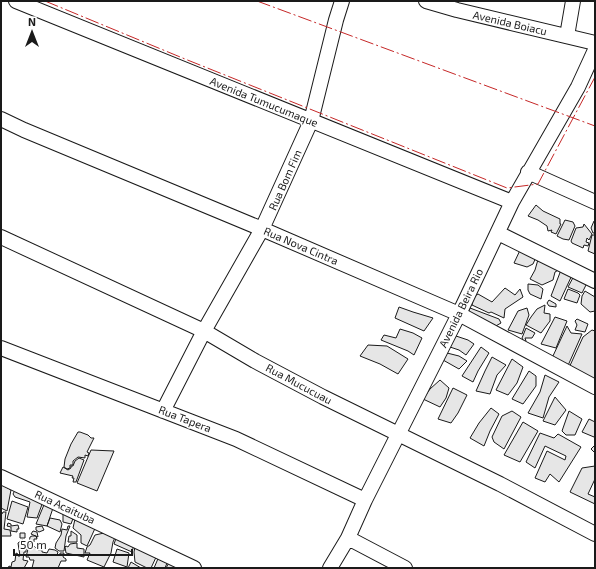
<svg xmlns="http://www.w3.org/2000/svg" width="596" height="569" font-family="'Exo 2',sans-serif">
  <rect width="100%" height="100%" fill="#fff"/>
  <path fill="#e6e6e6" stroke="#1a1a1a" d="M536,205l7,6 17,8v5h1l-5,10 -5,-2 1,-2 -4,1 -1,-5 -9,-6 -10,-4z
    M565,220l8,2 2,4 -6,14 -6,-1 -6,-3z
    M594,221h1v12h-2l-2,-5z
    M584,224l8,10 -3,6 -2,-2 -1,4 3,1 -1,3 -4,-1 -1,3 -11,-5 -1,-2 5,-13 7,-1z
    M592,235h3v19l-7,-3z
    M522,246l15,9 -4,9 -6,3 -13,-4z
    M539,256l23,12 -7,4 -2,8 -11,5 -12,-6 5,-9z
    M561,270l12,3 -13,28 -9,-5z
    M575,274l13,7 -6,12 -14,-6z
    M528,284l10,1 5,4 -2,10 -11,-5 -2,-4z
    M505,288l10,7 5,-6 3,8 -18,12 -1,9 -13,-6 -2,1 -17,-8 1,-8 5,-3 14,8z
    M568,289l10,4 2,2 -3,8 -13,-4z
    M585,291l10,6v14l-5,1 -9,-8 1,-8z
    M549,300l7,4v3l-7,-1 -2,-3z
    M545,305l-1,8 6,1v7l-9,12 -15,-8 5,-8 6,-8z
    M399,307l14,5 20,6 -9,13 -29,-13z
    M470,308l29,11 2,4 -7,4 -26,-14z
    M527,308l2,7 -7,19 -14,-4 10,-19z
    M555,317l12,4 -11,27 -15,-4z
    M577,319l11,5 -3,8 -10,-2 2,-5 -2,-4z
    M567,326l4,7 11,1 -16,36 -14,-12z
    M526,328l9,5 -3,5h-7l1,3 -2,1 -2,-4z
    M400,329l13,4 9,5 -8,17 -6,-4 -27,-11 3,-5 12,3z
    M592,330l3,1v50l-27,-11 15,-33z
    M456,336l12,4 6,4 -8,11 -7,-5 -12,-4z
    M368,345l19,1 21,13 -10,15 -18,-10 -20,-8z
    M481,347l8,6 -11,18 -5,11 -11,-6z
    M447,353l12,3 8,5 -8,8 -16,-9z
    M492,357l14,8 -9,10 -7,19 -14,-3 9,-20z
    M512,359l11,8 -6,16 -9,12 -12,-5z
    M529,371l7,5v10l-13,18 -11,-5z
    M545,375l14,7 -10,15 -6,21 -15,-5 12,-21z
    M440,380l9,8 -3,10 -6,9 -17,-8 7,-10z
    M453,388l14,7 -9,18 -7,10 -13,-4z
    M555,397l11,13 -11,15 -12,-4z
    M491,408l8,6 -9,17 -6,15 -14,-8 9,-15z
    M512,411l9,6 -17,32 -10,-7 -2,-5 10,-21z
    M569,411l13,8 -7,16h-9l-4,-4z
    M589,419l6,3v13l-1,2 -12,-5z
    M523,422l15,9 -18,31 -16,-7z
    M78,432h2l8,3 3,3h3l-7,14 2,1 -1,3 -3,-1v3l-7,-1 -5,4v4h-3v3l-3,1 -3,-2 1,-8 6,-15z
    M540,433l14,5 4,-4 23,13 -22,35 -9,-8 -5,8 -10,-4 12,-27 18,9 1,-4 -21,-10 -10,22 -9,-6z
    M595,445v8l-4,-4z
    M91,450l23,1 -17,40 -20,-8z
    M79,458l5,2 -8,22h-3l1,-4h-2l1,-2 -13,-3 3,-6 5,3 3,-2v-2h2l2,-5z
    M595,466v13l-7,15 7,3v7l-25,-12 12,-24z
    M1,484l10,6 -4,21 -6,-3z
    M17,486l27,13 -7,19 -10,-1 3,-15 -15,-5 -2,-3z
    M46,500l8,5 -7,21 -11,-2z
    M12,501l16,6 -5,17 -16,-5z
    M3,512h3l-2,17 6,1 1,6h-10v-22h1z
    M63,513h12l-4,11 -8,-2z
    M50,518l10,2 2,4 -2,8 -13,-6z
    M75,519l22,5 -10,22 -6,-3v-8l-8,-7z
    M8,523l3,1v2l7,-1 1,4h-2v3l-6,-1v-4l-4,-1z
    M42,526l2,4 -5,2 -3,-2v-3z
    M68,526h2l-4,10 -2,15h-5l-4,-3 1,-5 5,-8 1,-6 5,1z
    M104,528l13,5 -4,9 -2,11 -7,14 -17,-7 3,-7h-5l2,-6 3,-2 5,-10 9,-2z
    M33,531l4,1 1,5 -7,-3z
    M71,531l6,4v7h-9l1,-6h2z
    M20,533h5v5h-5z
    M118,533l17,8 -3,11 -18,-8z
    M32,536h4l1,3h-3v3l-5,1 1,-6z
    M22,540h1l4,4v5h-1v3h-2l-1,8 5,1 -4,7h-16l1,-2 2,1 1,-5 3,-1 1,-8 2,1v2h2l-2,-13z
    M136,542l22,11 -7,15h-4l-12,-6 -1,-10z
    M31,543l7,7h4v2l5,1 2,-4 6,1 3,2 -1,3h3v-2h4l-1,4 3,2v2h-5l-3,7h-26l2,-8h-4l-1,-3h-3l3,-12z
    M77,543v5l7,1v8l-18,-4 -1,-6 1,-1 2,1 2,-3z
    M117,549l12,4 -2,14 -14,-5z
    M160,554l9,4 -4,10h-11z
    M171,559l17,9h-22z
    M131,562l10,6h-13z"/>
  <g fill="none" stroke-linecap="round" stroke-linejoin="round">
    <defs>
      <path id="minor" d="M16,1l496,201
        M426,1l31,9 138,33
        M567,36l6,-35
        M1,119l23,11 238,99 197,85 136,73
        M528,172l67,30
        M498,233l97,48
        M1,237l203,94 51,30 68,36 177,87 95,50
        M1,348l235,91 129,61
        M163,411l41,-80 58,-102 49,-108 25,-101 6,-19
        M1,477l193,91
        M348,538l57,30
        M330,568l18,-30 17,-38 94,-186 53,-112 66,-115 17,-37"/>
    </defs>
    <use href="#minor" stroke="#1a1a1a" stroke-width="16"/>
    <use href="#minor" stroke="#fff" stroke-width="14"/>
    <path stroke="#c62828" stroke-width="1" stroke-dasharray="14 3 2 3" stroke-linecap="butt" d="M45,1l140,58 322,129 31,-4 57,-107
      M257,1l338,125"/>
  </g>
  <g text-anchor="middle" stroke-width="3" stroke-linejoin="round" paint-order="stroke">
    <g font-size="11" fill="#1a1a1a" stroke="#fff">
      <text transform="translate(510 23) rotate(13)" y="4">Avenida Boiacu</text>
      <text transform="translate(264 102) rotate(22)" y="4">Avenida Tumucumaque</text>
      <text transform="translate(285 180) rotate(-66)" y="4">Rua Bom Fim</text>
      <text transform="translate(301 246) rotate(23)" y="4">Rua Nova Cintra</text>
      <text transform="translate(461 308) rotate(-64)" y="4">Avenida Beira Rio</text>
      <text transform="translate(299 384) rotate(28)" y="4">Rua Mucucuau</text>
      <text transform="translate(185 419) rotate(21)" y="4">Rua Tapera</text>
      <text transform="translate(65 507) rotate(25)" y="4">Rua Acaituba</text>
    </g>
  </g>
  <rect width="596" height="569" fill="none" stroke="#1a1a1a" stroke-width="4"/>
  <g transform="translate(32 32)" stroke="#ffffff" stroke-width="3" paint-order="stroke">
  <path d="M0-3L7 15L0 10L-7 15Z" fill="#1a1a1a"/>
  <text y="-6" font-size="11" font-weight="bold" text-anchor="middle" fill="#1a1a1a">N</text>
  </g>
  <path d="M14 549v6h118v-6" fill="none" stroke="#1a1a1a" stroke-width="2"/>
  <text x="20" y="549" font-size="12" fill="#1a1a1a" stroke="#ffffff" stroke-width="3" paint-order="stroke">50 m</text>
</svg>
